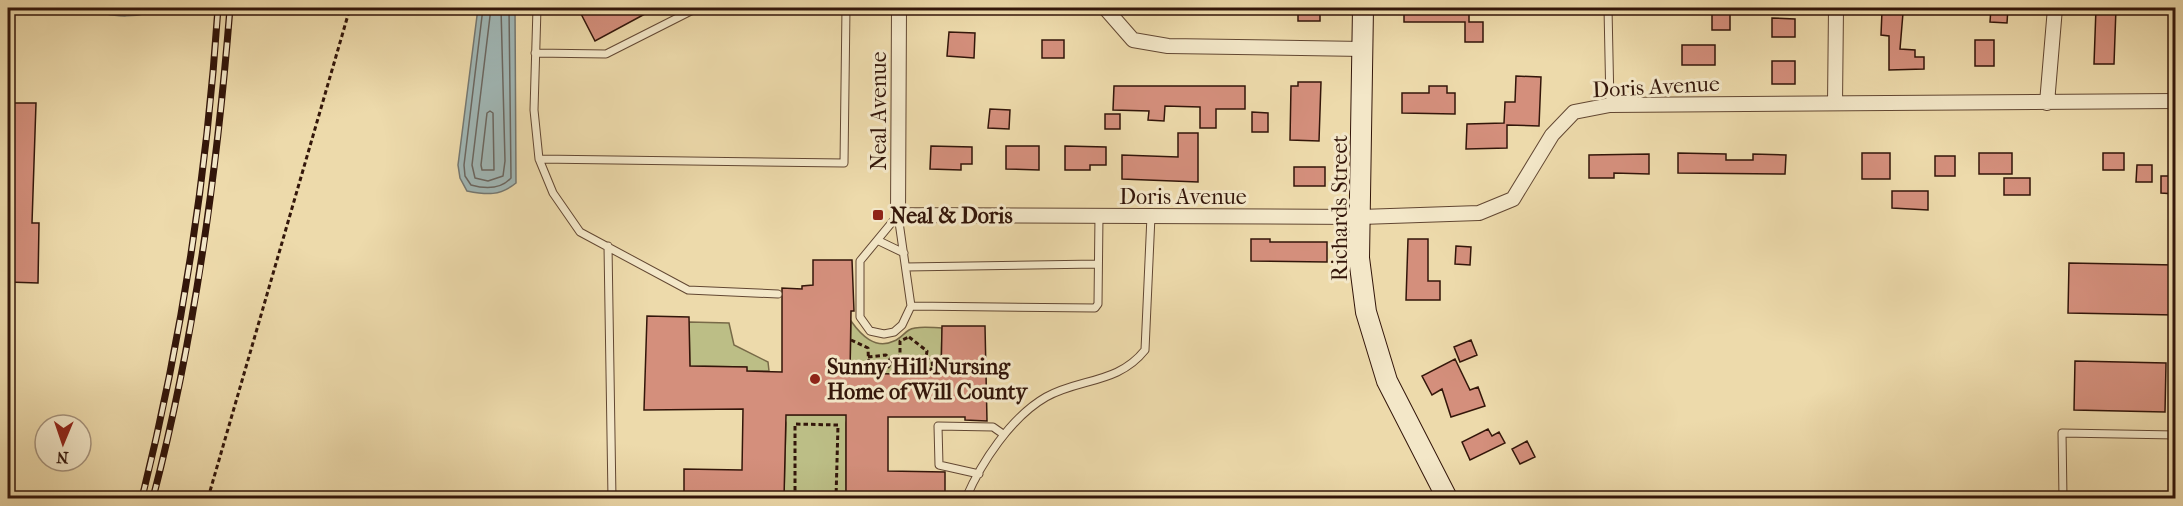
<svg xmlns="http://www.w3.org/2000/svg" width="2183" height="506" font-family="'IM FELL French Canon',serif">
  <rect width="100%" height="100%" fill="#eddaab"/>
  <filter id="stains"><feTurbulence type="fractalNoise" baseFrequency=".00333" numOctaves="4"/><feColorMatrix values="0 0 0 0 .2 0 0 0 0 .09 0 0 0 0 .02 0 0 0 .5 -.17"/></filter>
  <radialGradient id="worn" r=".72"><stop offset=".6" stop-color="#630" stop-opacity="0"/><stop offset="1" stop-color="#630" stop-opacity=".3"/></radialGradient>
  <path fill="#bcbe86" stroke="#786a48" stroke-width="1.5" d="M851,321c10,14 24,29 43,20 6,-2 10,-8 15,-11 8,-5 24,-2 33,-2l-1,47 -91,-2z
    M689,322l40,1 5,22 34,17 1,9h-22l-1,-4 -56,-1z
    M783,415h65l-2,8v72l-3,3h-56v-4h-3l2,-71z"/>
  <path fill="#a0b7b6" stroke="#747771" stroke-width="1.5" d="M93,8h67c-15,10 -53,11 -67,0z
    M478,8h37l1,175c-16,13 -29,12 -49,8l-7,-13 -2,-13z"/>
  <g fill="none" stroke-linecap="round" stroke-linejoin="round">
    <path stroke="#6a6660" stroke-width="1.5" d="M483,8l-19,157 1,11 6,9c14,4 29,5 40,-7l-2,-170
      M491,8l-19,157 3,13 13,3 15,-5 2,-15 -4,-153
      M490,111l3,2 1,57h-12l-1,-5 6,-52z"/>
  </g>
  <path fill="#d48f7c" stroke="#33160a" stroke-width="1.5" d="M578,8h78l-61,33z
    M1298,8h22v13h-22z
    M1404,8h65v14h14v20h-18v-20h-61z
    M1991,8h17l-1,15 -17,-1z
    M2096,8h20l-2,56h-20z
    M1882,11l21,2 -3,36 15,1v7h9v12l-35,1v-34l-8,-1z
    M1712,12h18v18h-18z
    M1772,18l23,1v18h-23z
    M949,32l26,1 -1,25 -27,-2z
    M1042,40h22v18h-22z
    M1975,40h19v26h-19z
    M1682,45h33v20h-33z
    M1772,61h23v23h-23z
    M1516,76l25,1 -2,49 -32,-1v23l-41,1 1,-25 37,-1 1,-21h10z
    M1298,82h23l-2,59 -29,-1 1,-54h7z
    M1114,86h131v23h-29v19h-16v-21l-35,-1 -1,15 -16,-1 1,-9 -36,-1z
    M1429,86h18v7h8v21l-53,-1v-20h27z
    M8,103h28l-4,120h7l-1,60 -30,-1z
    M990,109l20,1 -1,19 -21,-1z
    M1252,112l16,1v19h-16z
    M1105,114h15v15h-15z
    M1178,133h20v49l-76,-3v-24l56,2z
    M931,146l41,1v17h-11v6l-31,-1z
    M1006,146h33v24l-33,-1z
    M1065,146l41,1v18h-16v5h-25z
    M1678,153l48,1v6h27v-6l33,1 -1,19 -107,-1z
    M1862,153h28v26h-28z
    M1979,153h33v21h-33z
    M2103,153h21v17h-21z
    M1649,154v20l-35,-1v5h-25v-23z
    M1935,156h20v20h-20z
    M2137,165h15v17h-16z
    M1294,167h31v19h-31z
    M2161,176h14v18l-14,-1z
    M2004,178h26v17h-26z
    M1892,191h36v19l-36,-2z
    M1251,239h19v3h57v20l-76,-1z
    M1408,239h20v42h12v19h-34z
    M1456,246l15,1 -1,18 -15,-1z
    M813,260h39l2,51h-3l-1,62 91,2 1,-49h43l2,95 -22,-1v-3h-77v54l57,1v26h-99v-83h-60l-2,83h-100v-29l58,1 1,-61 -99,1 3,-94 42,1 1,49 57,1v4l35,1v-84l20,1v-3l11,-1z
    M2069,263l106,2v50l-107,-2z
    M1471,340l6,15 -17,7 -6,-15z
    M1455,359l15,31 8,-3 7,19 -34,11 -9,-28 -10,6 -10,-19z
    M2075,361l91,2 -1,49 -91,-2z
    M1488,429l4,7 7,-4 6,11 -35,17 -8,-18z
    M1527,441l8,16 -15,7 -8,-15z"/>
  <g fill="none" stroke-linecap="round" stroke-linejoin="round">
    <defs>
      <path id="lane" d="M537,8l-3,102 5,49 14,34 27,39 108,58 90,4
        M1608,8l2,97
        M535,53l71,1 91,-46
        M539,159l305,4 2,-155
        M898,215l13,91 -9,19 -8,7 -10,2 -14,-3 -10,-14v-56z
        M879,241l25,12
        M608,246l4,252
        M906,267l192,-3
        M911,306l184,2 3,-4 1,-88
        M979,474l-40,-9 -1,-39 55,1 10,7
        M966,498c15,-35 45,-81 80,-101 34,-19 72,-13 99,-47l6,-134
        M2063,498l-1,-65 114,2"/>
      <path id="street" d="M899,8l-1,207 463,2 118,-4 34,-14 39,-64 22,-23 36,-7 566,-4
        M1105,8l28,32 35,6 195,3
        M1835,103l1,-95
        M2047,103l8,-95"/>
      <path id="secondary" d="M1363,8l-4,250 7,54 21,69 60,117"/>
    </defs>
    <use href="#lane" stroke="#624732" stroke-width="9"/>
    <use href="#street" stroke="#624732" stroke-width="16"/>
    <use href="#secondary" stroke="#33160a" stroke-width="22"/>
    <path stroke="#33160a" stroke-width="3" stroke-dasharray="4.5 3" stroke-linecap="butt" d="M909,337l18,14 -2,12 -9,4 -24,-5 8,-7v-14z
      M851,340l17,8 1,25
      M868,357l18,-2 6,7 -6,8 -18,-6
      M923,364l6,6 4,-2 -1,-6 -4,-3
      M208,498l142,-490
      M795,498v-74l43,1 -2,73"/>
    <use href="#lane" stroke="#f3e7c8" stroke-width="7"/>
    <use href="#street" stroke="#f3e7c8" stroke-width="14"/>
    <use href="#secondary" stroke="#f3e7c8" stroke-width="20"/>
    <defs>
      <path id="rail" d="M142,498c40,-161 65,-325 76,-490
        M153,498c42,-161 64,-325 77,-490"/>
    </defs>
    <use href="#rail" stroke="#33160a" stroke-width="7"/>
    <use href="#rail" stroke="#f3e7c8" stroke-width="4.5" stroke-dasharray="14" stroke-linecap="butt"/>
  </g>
  <g fill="#8f2418" stroke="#f3e7c8" stroke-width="2">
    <rect x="872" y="209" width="12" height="12" rx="3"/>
    <circle cx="815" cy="379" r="6"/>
  </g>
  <g text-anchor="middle" stroke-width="6" stroke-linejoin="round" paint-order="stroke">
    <g font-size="22" fill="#33160a" stroke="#f3e7c8">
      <text transform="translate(1656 86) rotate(-3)" y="8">Doris Avenue</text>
      <text transform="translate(878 111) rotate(-90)" y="8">Neal Avenue</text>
      <text x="1183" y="204">Doris Avenue</text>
      <text transform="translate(1339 208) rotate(-90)" y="8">Richards Street</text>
    </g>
    <g font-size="22" font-weight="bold" fill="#33160a" stroke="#f3e7c8" text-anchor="start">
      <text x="890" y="223">Neal &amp; Doris</text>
      <text x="827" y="374">Sunny Hill Nursing<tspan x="827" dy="25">Home of Will County</tspan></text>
    </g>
  </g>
  <rect width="2183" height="506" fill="none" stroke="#eddaab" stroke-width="30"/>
  <rect x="9" y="9" width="2165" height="488" fill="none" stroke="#33160a" stroke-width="3"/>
  <rect x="15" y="15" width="2153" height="476" fill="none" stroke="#33160a" stroke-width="1.5"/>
  <g transform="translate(63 443) rotate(182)"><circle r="28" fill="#f3e7c8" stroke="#a6937c" stroke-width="1.5"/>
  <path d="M0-4.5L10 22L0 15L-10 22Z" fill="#8f2418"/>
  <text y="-9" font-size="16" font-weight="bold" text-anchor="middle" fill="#33160a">N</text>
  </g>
  <rect width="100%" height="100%" filter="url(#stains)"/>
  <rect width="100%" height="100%" fill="url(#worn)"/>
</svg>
